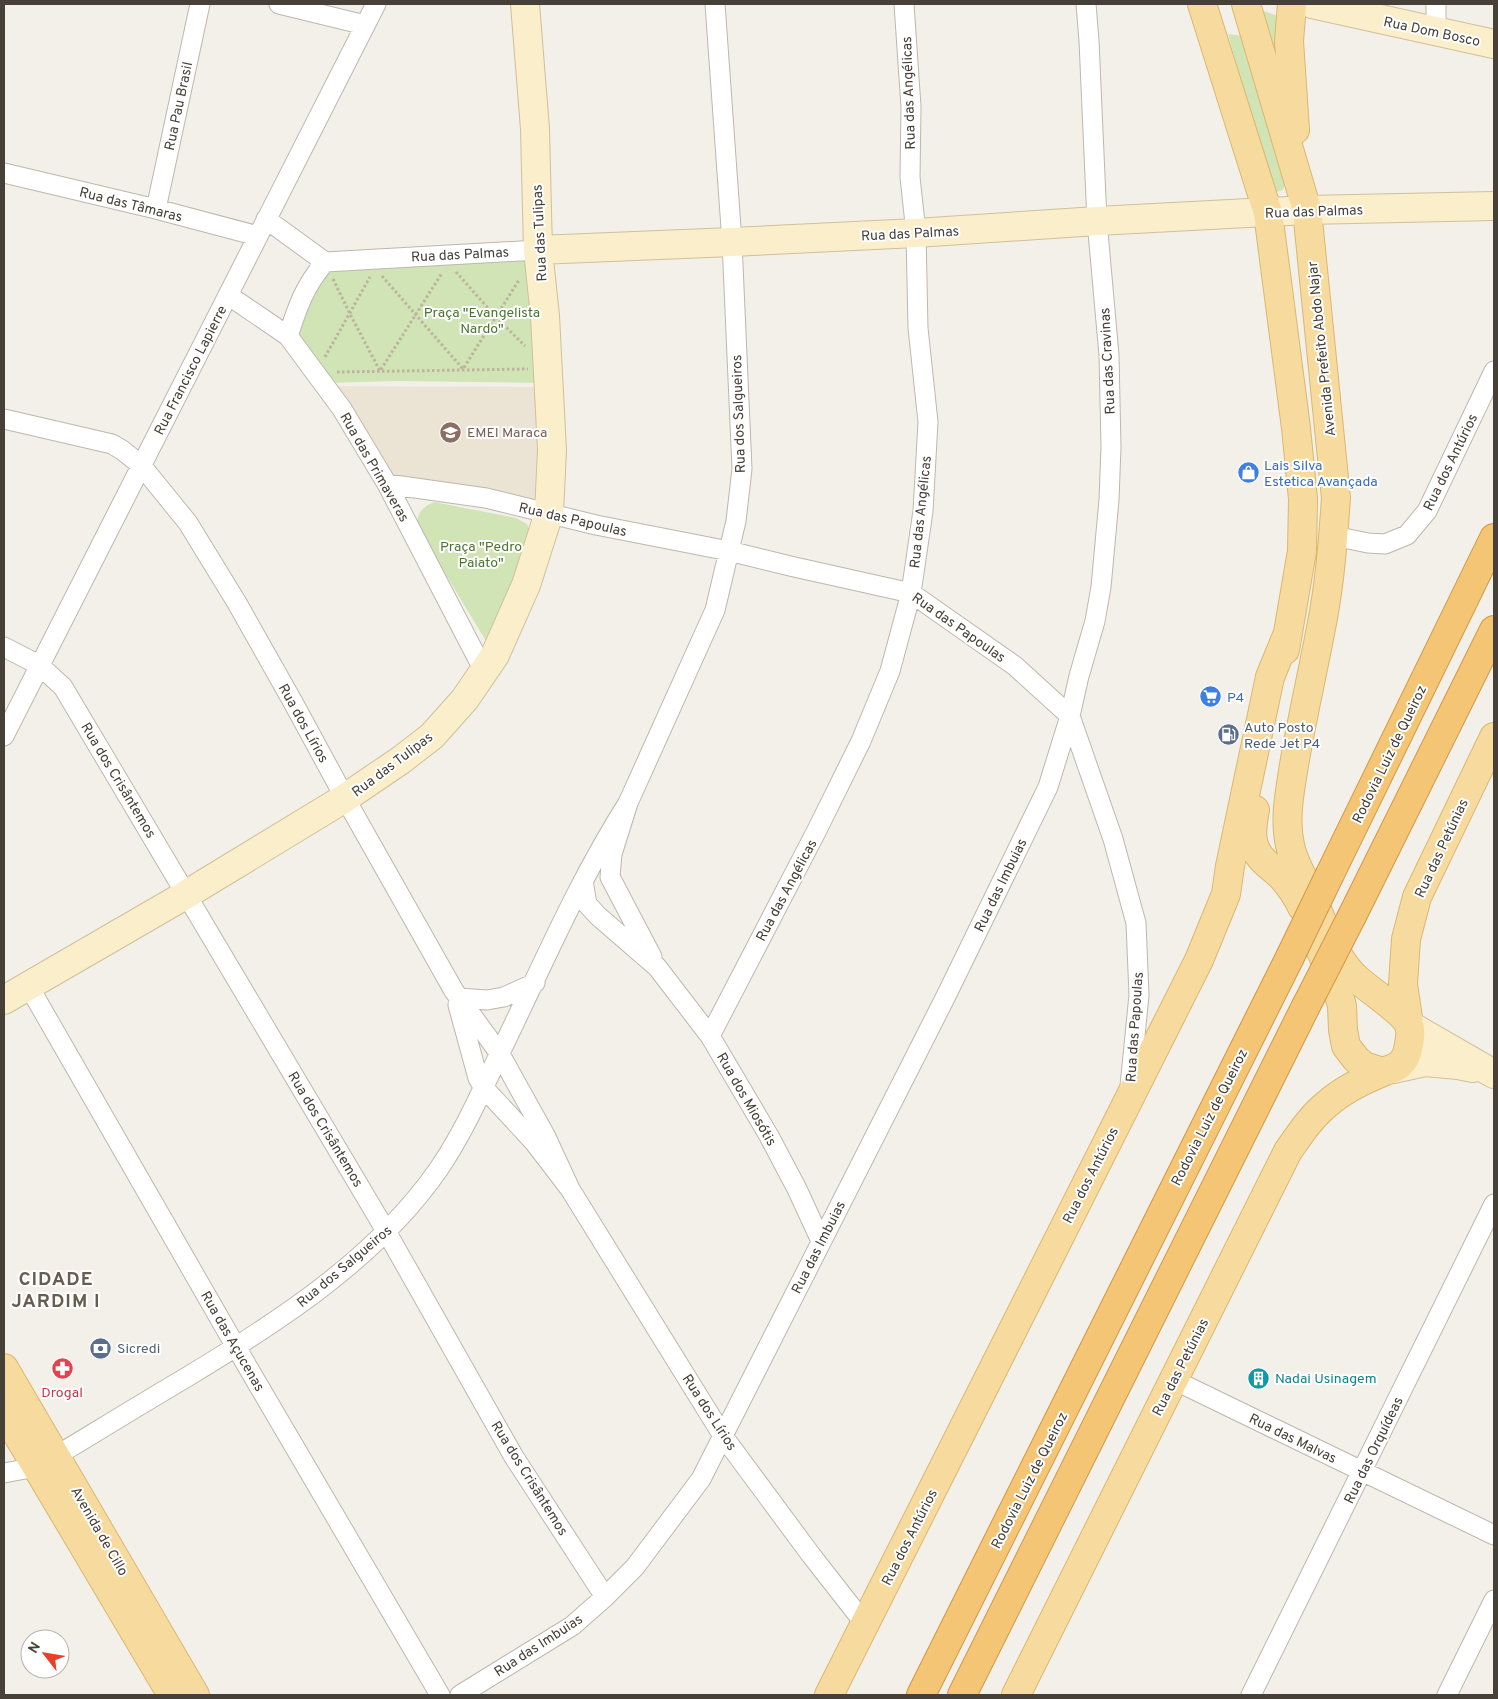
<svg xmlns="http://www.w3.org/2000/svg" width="1498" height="1699" font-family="Overpass,sans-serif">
  <rect width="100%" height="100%" fill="#f3f0e9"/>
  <path fill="#ebe4d4" d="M331,386l210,1 -2,117 -147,-27z"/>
  <path fill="#d0e4b5" d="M1263,11l21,7 -5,50 -5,-8z
    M1228,34l15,2 43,145 -3,9 -7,2 -5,-6z
    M538,250l4,133 -145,-2 -70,2 -27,-44v-16l25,-61z
    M434,502l82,16 11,6 4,11 -37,108 -8,-2 -69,-114c0,-14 4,-19 17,-25z"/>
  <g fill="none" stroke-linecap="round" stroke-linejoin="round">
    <defs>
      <path id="street" d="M279,4l86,21
        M1436,32v-28
        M4,173l152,36 102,27
        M156,209l44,-205
        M266,219l59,43 213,-12
        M228,295l60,41 54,73 45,75 97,187
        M288,336c10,-30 16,-49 37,-74
        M4,419l108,25 10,6 19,15 47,58 49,80 57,101 51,94 109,193 46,63 45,81 25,54
        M387,484l99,14 110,27 133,26 61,15 121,27 104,73 55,50 43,123 23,84 3,72 -9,91
        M1334,536l34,7 17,1 22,-9 20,-24 67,-140
        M4,647l35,18 24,22 323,544 128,226 91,140
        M4,736l372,-732
        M610,877l2,-23 16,-51 87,-193 21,-89 6,-52 -10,-227 -17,-238
        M610,877l42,80
        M583,881l4,23 11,12 59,51 53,69 59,100 28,53 24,52
        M28,985l208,362 204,348
        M459,998l28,2 17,-3 31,-14
        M458,1005l20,73 6,10 50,54 36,47 153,247 88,119 54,69
        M710,1036l107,-206 44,-89 29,-70 21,-78 12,-82 5,-89 -10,-94 -2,-95 -6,-56 1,-70 -7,-103
        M1174,1380l320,155
        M4,1473l32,-6 20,-11c43,-26 87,-53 131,-79 91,-55 189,-118 251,-207 25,-36 42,-76 61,-115 41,-84 78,-172 129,-252
        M460,1695l112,-69 33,-29 30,-30 66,-88 244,-481 103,-211 22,-71 9,-40 16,-55 6,-34 8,-87 2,-53 -2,-92 -12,-134 -8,-180 -3,-37
        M1251,1695l243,-491
        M1447,1695l47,-95"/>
      <path id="secondary" d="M1312,4l182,40
        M538,250l194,-8 184,-9 181,-12 210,-11 187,-4
        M4,1000l183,-106 158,-96 56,-38 31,-24 33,-37 30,-44 31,-70 23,-72 3,-63 -7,-134 -7,-66 -3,-121 -10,-125
        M1409,1025l85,49
        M1393,1069l32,-7 33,3 15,3"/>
      <path id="primary" d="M1202,4l66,209 28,215 7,71 -1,52 -17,99
        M1292,4l-3,37 6,89
        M1255,810c-2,10 -4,21 -2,31 3,18 18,25 29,36 8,9 15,19 20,30
        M1320,949l16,36 6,21 1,24 3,16 10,13 8,7 19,6
        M1409,1025l-6,-41 3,-45 11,-42 77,-160
        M4,1368l191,327
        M4,1412l168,283
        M829,1695l370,-735 27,-66 4,-28 40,-189 18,-44
        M1016,1695l272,-544c12,-17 23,-34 39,-47 16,-14 36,-24 56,-32 6,-3 12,-3 17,-8 6,-5 8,-12 9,-20 1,-5 2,-14 0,-19 -5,-13 -42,-36 -54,-48 -23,-22 -33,-58 -46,-87 -7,-14 -16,-29 -19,-45 -6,-27 0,-54 4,-80 8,-47 19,-94 28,-142 8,-41 11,-83 14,-125l-29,-288 -61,-206"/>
      <path id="highway" d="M1330,874l164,-336
        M1352,916l142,-286
        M921,1695l369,-738
        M962,1695l343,-687"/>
    </defs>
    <use href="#street" stroke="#beb7ac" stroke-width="21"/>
    <use href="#secondary" stroke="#cfc09b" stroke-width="30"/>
    <use href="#primary" stroke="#dbb76f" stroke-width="30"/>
    <use href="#highway" stroke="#d29944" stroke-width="30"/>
    <path stroke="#bfb29e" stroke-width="3" stroke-dasharray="2.5 2.5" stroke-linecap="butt" d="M456,272l40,45 29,29
      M382,276l81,93 56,-89
      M333,279l17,35 30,57 62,-98
      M325,357l45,-80
      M337,372l191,-3"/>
    <use href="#street" stroke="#fff" stroke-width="19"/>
    <use href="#secondary" stroke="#faeecb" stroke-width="28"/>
    <use href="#primary" stroke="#f7db9e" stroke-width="28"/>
    <use href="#highway" stroke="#f3c574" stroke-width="28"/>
    <defs>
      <path id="highway-bridge" d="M1290,957l40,-83
        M1305,1008l47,-92"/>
    </defs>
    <use href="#highway-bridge" stroke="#d29944" stroke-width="30" stroke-linecap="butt"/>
    <use href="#highway-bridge" stroke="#f3c574" stroke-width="28"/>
  </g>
  <defs>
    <symbol id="school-disc" viewBox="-11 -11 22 22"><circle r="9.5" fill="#8d6e63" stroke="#fff"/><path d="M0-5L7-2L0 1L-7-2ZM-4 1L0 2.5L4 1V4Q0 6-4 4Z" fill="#fff"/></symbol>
    <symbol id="shop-disc" viewBox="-11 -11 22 22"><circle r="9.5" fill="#3f7fe0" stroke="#fff"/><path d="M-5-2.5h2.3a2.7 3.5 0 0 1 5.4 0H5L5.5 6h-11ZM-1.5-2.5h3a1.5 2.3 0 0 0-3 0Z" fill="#fff"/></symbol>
    <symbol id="supermarket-disc" viewBox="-11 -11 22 22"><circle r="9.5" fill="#3f7fe0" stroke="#fff"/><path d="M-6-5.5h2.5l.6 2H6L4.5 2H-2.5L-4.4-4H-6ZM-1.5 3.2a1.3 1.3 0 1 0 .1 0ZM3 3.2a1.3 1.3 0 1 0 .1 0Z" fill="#fff"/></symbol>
    <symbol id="fuel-disc" viewBox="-11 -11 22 22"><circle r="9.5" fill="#5c6f8a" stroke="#fff"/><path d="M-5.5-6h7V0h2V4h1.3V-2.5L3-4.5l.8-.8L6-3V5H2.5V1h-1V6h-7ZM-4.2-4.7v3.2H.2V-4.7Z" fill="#fff"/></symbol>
    <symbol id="bank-disc" viewBox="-11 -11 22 22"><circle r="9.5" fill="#5c6f8a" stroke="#fff"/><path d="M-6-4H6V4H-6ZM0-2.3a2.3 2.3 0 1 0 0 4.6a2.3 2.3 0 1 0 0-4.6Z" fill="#fff"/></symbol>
    <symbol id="pharmacy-disc" viewBox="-11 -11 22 22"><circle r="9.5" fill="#e0444e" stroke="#fff"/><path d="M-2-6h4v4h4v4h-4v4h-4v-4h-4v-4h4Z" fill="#fff"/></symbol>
    <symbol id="building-disc" viewBox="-11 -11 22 22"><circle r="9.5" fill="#0f9aa8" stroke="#fff"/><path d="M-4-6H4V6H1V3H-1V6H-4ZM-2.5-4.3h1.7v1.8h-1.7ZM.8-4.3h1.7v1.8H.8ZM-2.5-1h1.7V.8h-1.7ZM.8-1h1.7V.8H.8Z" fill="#fff"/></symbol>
  </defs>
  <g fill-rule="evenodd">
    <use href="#school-disc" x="438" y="420" width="25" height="25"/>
    <use href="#shop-disc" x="1236" y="460" width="25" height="25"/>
    <use href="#supermarket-disc" x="1198" y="684" width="25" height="25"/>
    <use href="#fuel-disc" x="1216" y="722" width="25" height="25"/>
    <use href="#bank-disc" x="88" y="1336" width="25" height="25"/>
    <use href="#pharmacy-disc" x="50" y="1356" width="25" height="25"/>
    <use href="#building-disc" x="1246" y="1366" width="25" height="25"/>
  </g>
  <g text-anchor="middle" stroke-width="4" stroke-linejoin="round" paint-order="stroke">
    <g font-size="14" fill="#464038" stroke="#fff">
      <text transform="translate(1432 31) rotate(12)" y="5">Rua Dom Bosco</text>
      <text transform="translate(908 93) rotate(-92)" y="5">Rua das Angélicas</text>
      <text transform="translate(178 106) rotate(-78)" y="5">Rua Pau Brasil</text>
      <text transform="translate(131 204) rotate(14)" y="5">Rua das Tâmaras</text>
      <text transform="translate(1314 211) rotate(-2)" y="5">Rua das Palmas</text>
      <text transform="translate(539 233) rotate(-93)" y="5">Rua das Tulipas</text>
      <text transform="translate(910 233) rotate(-3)" y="5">Rua das Palmas</text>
      <text transform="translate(460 254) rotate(-3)" y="5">Rua das Palmas</text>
      <text transform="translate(1321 349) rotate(-96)" y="5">Avenida Prefeito Abdo Najar</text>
      <text transform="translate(1107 361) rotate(-93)" y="5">Rua das Cravinas</text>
      <text transform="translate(190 370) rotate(-63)" y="5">Rua Francisco Lapierre</text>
      <text transform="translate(738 414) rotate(-92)" y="5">Rua dos Salgueiros</text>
      <text transform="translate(1450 462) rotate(-64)" y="5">Rua dos Antúrios</text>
      <text transform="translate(375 467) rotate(60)" y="5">Rua das Primaveras</text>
      <text transform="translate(920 512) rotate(-84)" y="5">Rua das Angélicas</text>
      <text transform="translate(573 519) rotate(13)" y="5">Rua das Papoulas</text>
      <text transform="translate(959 627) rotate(35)" y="5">Rua das Papoulas</text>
      <text transform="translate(304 723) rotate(61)" y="5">Rua dos Lírios</text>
      <text transform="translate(1389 754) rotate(-64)" y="5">Rodovia Luiz de Queiroz</text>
      <text transform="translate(392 764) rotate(-37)" y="5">Rua das Tulipas</text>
      <text transform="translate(119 780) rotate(59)" y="5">Rua dos Crisântemos</text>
      <text transform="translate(1441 848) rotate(-65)" y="5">Rua das Petúnias</text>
      <text transform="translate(1000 885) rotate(-64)" y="5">Rua das Imbuias</text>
      <text transform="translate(786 890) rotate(-62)" y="5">Rua das Angélicas</text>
      <text transform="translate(1134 1027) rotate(-86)" y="5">Rua das Papoulas</text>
      <text transform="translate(747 1099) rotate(60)" y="5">Rua dos Miosótis</text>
      <text transform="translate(1209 1117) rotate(-63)" y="5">Rodovia Luiz de Queiroz</text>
      <text transform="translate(326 1129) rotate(59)" y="5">Rua dos Crisântemos</text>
      <text transform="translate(1090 1175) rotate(-63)" y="5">Rua dos Antúrios</text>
      <text transform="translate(818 1247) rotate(-63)" y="5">Rua das Imbuias</text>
      <text transform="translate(344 1266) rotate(-40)" y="5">Rua dos Salgueiros</text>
      <text transform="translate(233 1341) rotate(60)" y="5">Rua das Açucenas</text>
      <text transform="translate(1180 1367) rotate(-63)" y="5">Rua das Petúnias</text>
      <text transform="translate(710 1412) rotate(57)" y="5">Rua dos Lírios</text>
      <text transform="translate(1293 1438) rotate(26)" y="5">Rua das Malvas</text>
      <text transform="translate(1373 1450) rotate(-64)" y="5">Rua das Orquídeas</text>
      <text transform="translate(530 1478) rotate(58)" y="5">Rua dos Crisântemos</text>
      <text transform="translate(1029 1480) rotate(-63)" y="5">Rodovia Luiz de Queiroz</text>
      <text transform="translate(100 1531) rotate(60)" y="5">Avenida de Cillo</text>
      <text transform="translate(909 1537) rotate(-63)" y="5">Rua dos Antúrios</text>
      <text transform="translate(538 1645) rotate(-33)" y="5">Rua das Imbuias</text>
    </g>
    <g font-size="14" fill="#4b742f" stroke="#fff">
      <text x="482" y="317">Praça "Evangelista<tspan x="482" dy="16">Nardo"</tspan></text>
      <text x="481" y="551">Praça "Pedro<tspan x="481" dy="16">Paiato"</tspan></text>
    </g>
    <g font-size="14" fill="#785e54" stroke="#fff" text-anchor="start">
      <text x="467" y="437">EMEI Maraca</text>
    </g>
    <g font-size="14" fill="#366cbe" stroke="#fff" text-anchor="start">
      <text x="1264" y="470">Lais Silva<tspan x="1264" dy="16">Estetica Avançada</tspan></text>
      <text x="1227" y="702">P4</text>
    </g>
    <g font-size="14" fill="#4e5e75" stroke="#fff" text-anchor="start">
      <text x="1244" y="732">Auto Posto<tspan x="1244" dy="16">Rede Jet P4</tspan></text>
      <text x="117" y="1353">Sicredi</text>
    </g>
    <g font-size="14" fill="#0d838f" stroke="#fff" text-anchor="start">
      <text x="1275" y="1383">Nadai Usinagem</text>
    </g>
    <g font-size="14" fill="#be3a42" stroke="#fff">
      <text x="62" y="1397">Drogal</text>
    </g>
    <g font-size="19" font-weight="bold" letter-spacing="1" fill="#685e50" stroke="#fff">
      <text x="56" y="1285">CIDADE<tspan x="56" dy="22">JARDIM I</tspan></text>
    </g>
  </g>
  <rect width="1498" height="1699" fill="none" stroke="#464038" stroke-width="10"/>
  <g transform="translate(45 1654) rotate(301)"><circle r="24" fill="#ffffff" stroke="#b5b3af"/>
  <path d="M0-4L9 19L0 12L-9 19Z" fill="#ea4029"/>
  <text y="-8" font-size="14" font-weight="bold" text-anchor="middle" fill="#464038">N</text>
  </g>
</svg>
